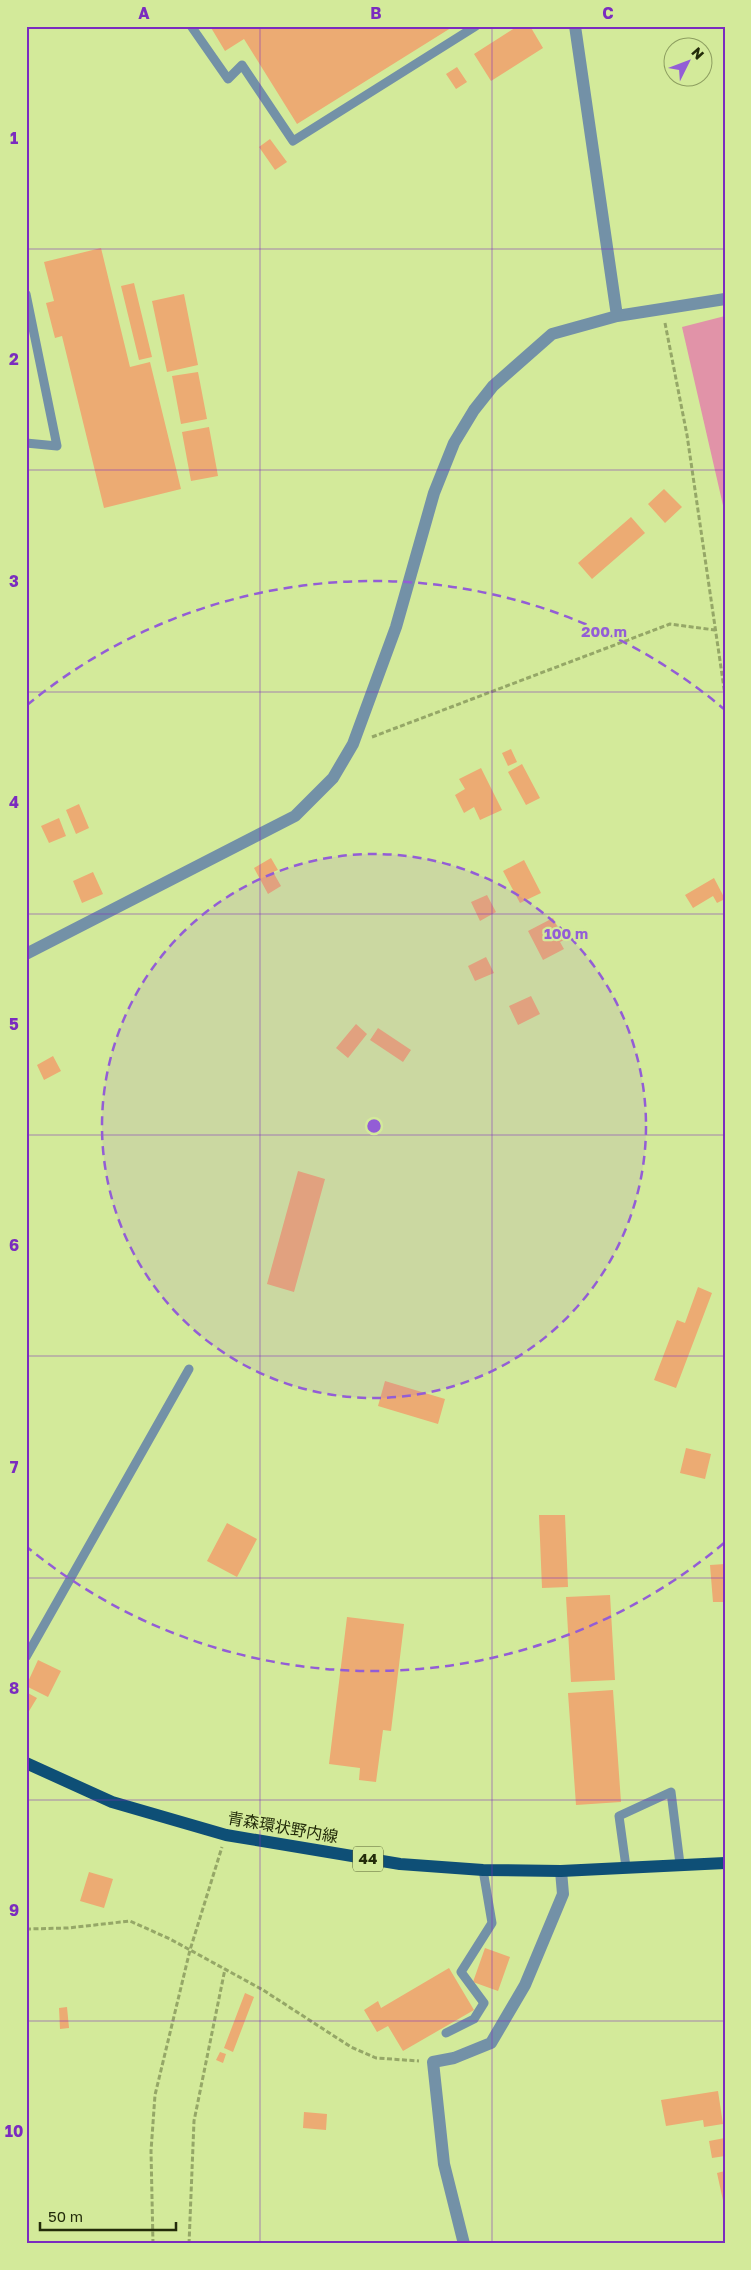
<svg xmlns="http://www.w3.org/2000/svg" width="751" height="2270" font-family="'Golos Text','Noto Sans JP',sans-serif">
  <rect width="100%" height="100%" fill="#d3ea9a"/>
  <path fill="#e193a8" d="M725,316v198l-43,-187z"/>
  <path fill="#ecab73" d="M210,26h244l-157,98 -53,-85 -19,12z
    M518,26h12l13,22 -52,33 -17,-27z
    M457,67l10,15 -11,7 -10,-15z
    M270,139l17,23 -12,8 -16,-23z
    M101,248l29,119 20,-5 31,127 -77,19 -42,-172 -7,2 -9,-35 8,-2 -10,-39z
    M134,283l18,74 -13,3 -18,-74z
    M184,294l14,71 -31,7 -15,-71z
    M198,372l9,47 -26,5 -9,-48z
    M209,427l9,49 -27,5 -9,-49z
    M664,489l18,18 -17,16 -17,-19z
    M631,517l14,16 -53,46 -14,-16z
    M511,749l6,13 -9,4 -6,-13z
    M522,764l18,34 -14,7 -18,-33z
    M481,768l21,42 -22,10 -6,-13 -10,6 -9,-18 10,-6 -6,-10z
    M79,804l10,24 -13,6 -10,-24z
    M59,818l7,18 -17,7 -8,-17z
    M271,858l7,12 -5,2 8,14 -13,8 -14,-26z
    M524,860l17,33 -21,10 -17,-32z
    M93,872l10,22 -21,9 -9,-22z
    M714,878l11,21 -8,4 -4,-7 -20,12 -8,-13z
    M487,895l9,17 -16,9 -9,-19z
    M553,918l11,22 -4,2 4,7 -21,11 -15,-29z
    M486,957l8,16 -19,8 -7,-15z
    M531,996l9,18 -22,11 -9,-19z
    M356,1024l11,10 -19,24 -12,-10z
    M378,1028l33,22 -8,12 -33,-22z
    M53,1056l8,15 -17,9 -7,-15z
    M298,1171l27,8 -31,113 -27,-8z
    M698,1287l14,6 -36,95 -22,-8 23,-60 8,3z
    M385,1381l60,18 -7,25 -60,-18z
    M686,1448l25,6 -6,25 -25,-6z
    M539,1515h26l3,72 -26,1z
    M227,1523l30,16 -20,38 -30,-16z
    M725,1564v38h-12l-3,-37z
    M610,1595l5,85 -44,2 -5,-85z
    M347,1617l57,7 -13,107 -8,-1 -7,52 -17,-2 1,-12 -31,-4z
    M38,1660l23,11 -13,26 -22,-11z
    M613,1690l8,112 -45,3 -8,-112z
    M26,1692l11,6 -11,18z
    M89,1872l24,7 -9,29 -24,-7z
    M485,1948l25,9 -12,34 -25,-9z
    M449,1968l25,42 -71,41 -15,-25 -11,6 -13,-22 14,-9 3,7z
    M245,1993l9,4 -21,55 -9,-4z
    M67,2007l2,21 -9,1 -1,-21z
    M220,2052l6,2 -3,9 -7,-3z
    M718,2091l5,33 -19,3 -1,-7 -37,6 -5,-26z
    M304,2112l23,2 -1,16 -23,-2z
    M725,2138v18l-13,2 -3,-17z
    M725,2171v34h-1l-7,-32z"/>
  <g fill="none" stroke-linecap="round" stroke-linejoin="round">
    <path stroke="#95a767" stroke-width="3" stroke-dasharray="5 2.5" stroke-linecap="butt" d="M665,323l22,112 38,260
      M372,737l298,-113 45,6
      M26,1929l42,-1 62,-7 40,18 93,51 88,57 25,11 43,3
      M153,2244l-2,-93 4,-56 35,-145 32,-103
      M189,2244l5,-123 31,-152"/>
    <path stroke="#7391a7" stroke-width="9" d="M191,26l37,53 14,-14 51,76 183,-115
      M26,294l31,152 -31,-3
      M26,1657l163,-288
      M626,1867l-7,-51 52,-24 9,72
      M446,2033l28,-14 10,-16 -23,-31 31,-49 -9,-53"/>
    <path stroke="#7391a7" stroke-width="12" d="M575,26l42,290
      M26,954l269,-138 38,-38 20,-34 43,-117 38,-134 20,-50 20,-33 19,-24 59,-52 65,-18 108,-17
      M464,2244l-20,-80 -11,-102 21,-4 37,-15 34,-58 38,-91 -2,-23"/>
    <path stroke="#0e4f76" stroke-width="12" d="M26,1763l86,39 114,33 174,29 83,6 78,1 164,-8"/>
  </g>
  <path fill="none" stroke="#7b2cbf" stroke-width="1" stroke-opacity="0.55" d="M260,26v2218M492,26v2218M26,249h699M26,470h699M26,692h699M26,914h699M26,1135h699M26,1356h699M26,1578h699M26,1800h699M26,2021h699"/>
  <circle cx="374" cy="1126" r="272" fill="#935dd6" fill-opacity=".12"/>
  <g fill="none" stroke="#935dd6" stroke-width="2.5" stroke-dasharray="9 6">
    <circle cx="374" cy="1126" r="272"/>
    <path d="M724 1543A545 545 0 0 1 27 1547M27 705A545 545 0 0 1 724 709"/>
  </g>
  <g text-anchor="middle" stroke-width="4.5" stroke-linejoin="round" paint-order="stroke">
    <rect fill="#d3ea9a" stroke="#586435" stroke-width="1" x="353" y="1846.5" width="30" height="25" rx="4"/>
    <g font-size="15" font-weight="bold" fill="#232b0a">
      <text x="368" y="1864">44</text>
    </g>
    <g font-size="16" fill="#232b0a" stroke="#d3ea9a">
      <text transform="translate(283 1827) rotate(10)" y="6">青森環状野内線</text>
    </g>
  </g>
  <circle cx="374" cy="1126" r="8" fill="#935dd6" stroke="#d3ea9a" stroke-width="2.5"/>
  <g font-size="15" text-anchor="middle" font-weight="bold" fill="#935dd6" stroke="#d3ea9a" stroke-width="4.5" stroke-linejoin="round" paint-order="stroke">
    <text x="604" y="637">200 m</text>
    <text x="566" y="939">100 m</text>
  </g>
  <rect width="751" height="2270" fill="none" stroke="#d3ea9a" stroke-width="55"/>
  <g transform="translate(688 62) rotate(48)"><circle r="24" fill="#d3ea9a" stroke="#8d9e60"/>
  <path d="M0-4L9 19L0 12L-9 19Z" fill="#935dd6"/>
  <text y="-8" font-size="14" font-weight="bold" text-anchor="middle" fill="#232b0a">N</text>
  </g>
  <path d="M40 2222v8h136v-8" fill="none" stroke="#232b0a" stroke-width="2.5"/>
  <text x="48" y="2222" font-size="15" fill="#232b0a" stroke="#d3ea9a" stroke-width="4" paint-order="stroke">50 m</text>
  <rect x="28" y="28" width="696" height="2214" fill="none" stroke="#7b2cbf" stroke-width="2"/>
  <g font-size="16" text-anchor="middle" font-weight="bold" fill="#7b2cbf">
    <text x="144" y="19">A</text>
    <text x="376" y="19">B</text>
    <text x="608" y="19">C</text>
    <text x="14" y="144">1</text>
    <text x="14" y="365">2</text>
    <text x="14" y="587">3</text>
    <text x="14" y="808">4</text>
    <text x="14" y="1030">5</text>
    <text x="14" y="1251">6</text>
    <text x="14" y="1473">7</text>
    <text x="14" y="1694">8</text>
    <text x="14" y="1916">9</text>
    <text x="14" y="2137">10</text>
  </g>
</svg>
